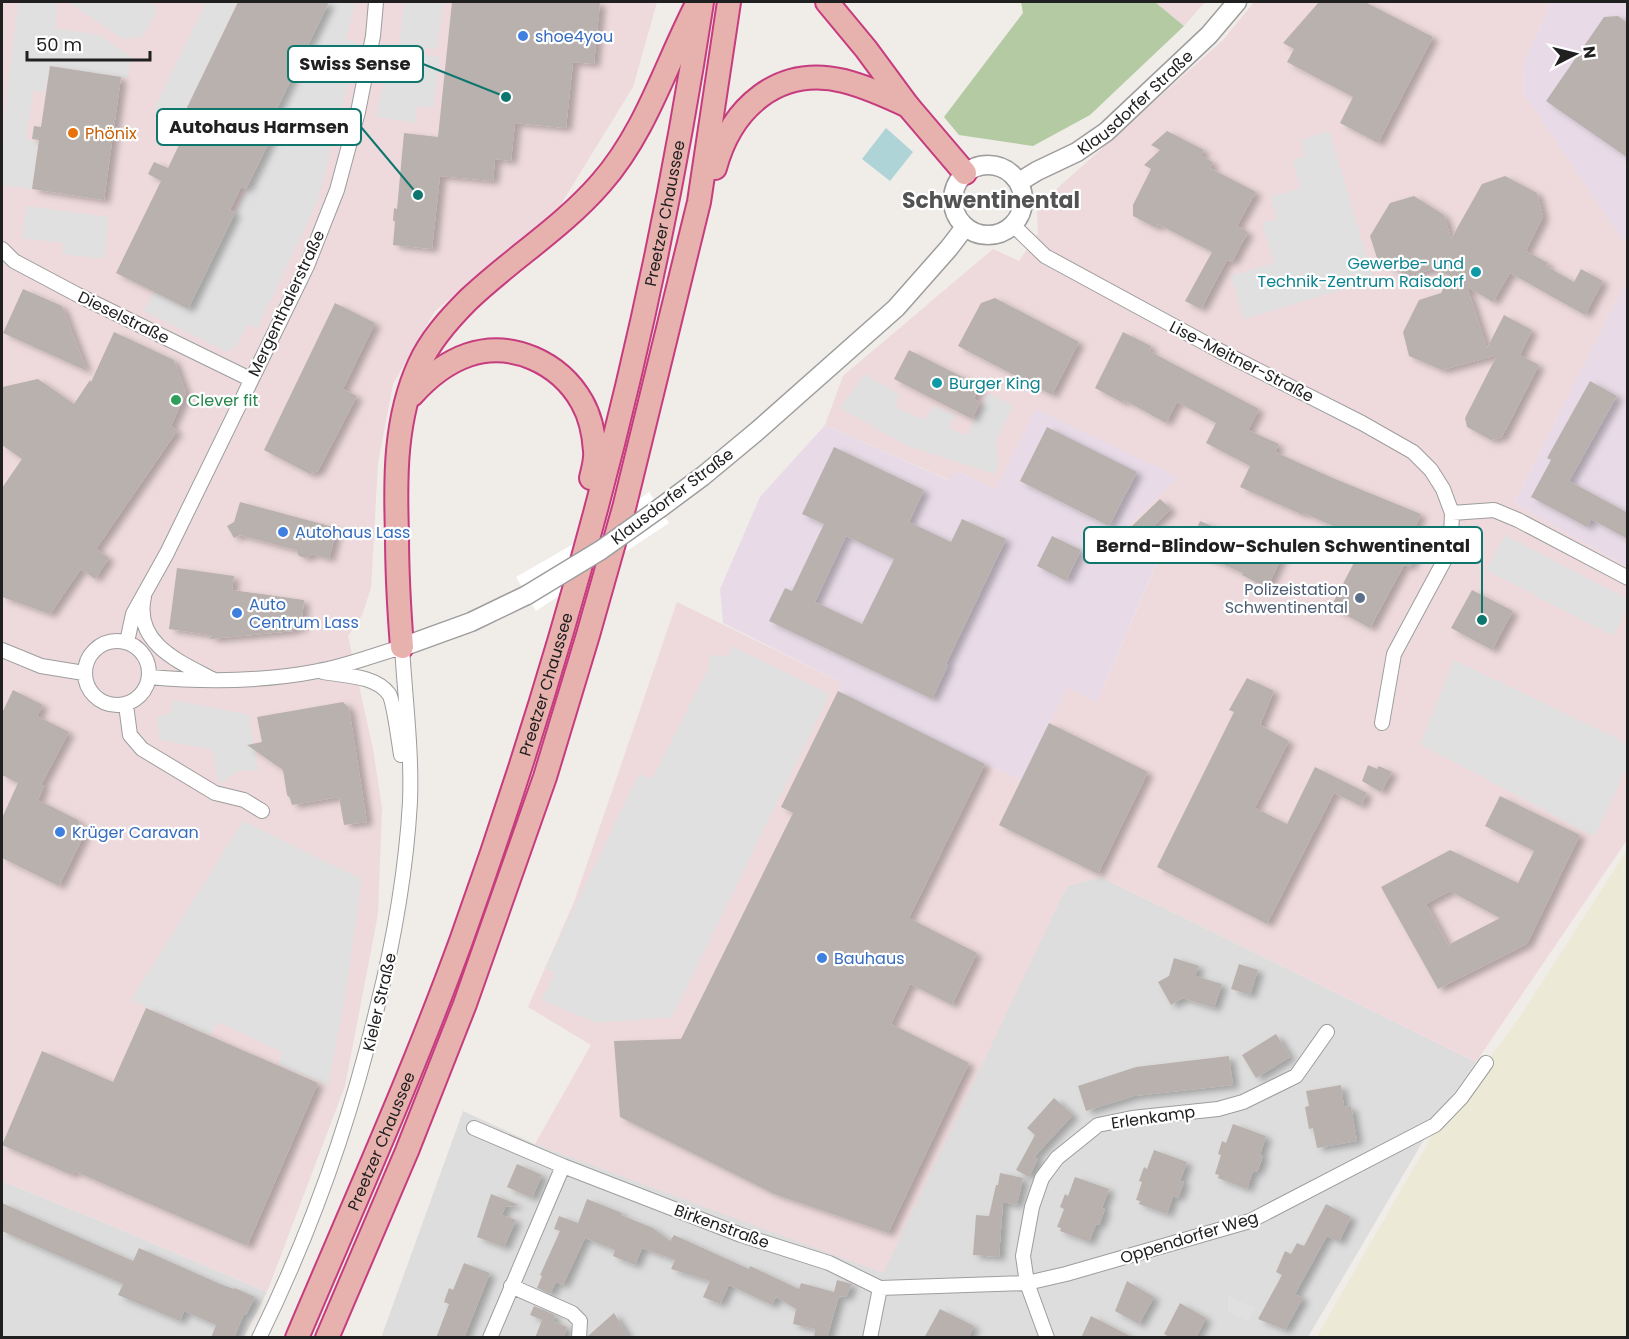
<svg xmlns="http://www.w3.org/2000/svg" width="1629" height="1339" font-family="Poppins,sans-serif">
  <defs>
    <filter id="shadow"><feDropShadow dx="6" dy="3.5" stdDeviation="3" flood-color="#0004"/></filter>
  </defs>
  <rect width="100%" height="100%" fill="#f0ece8"/>
  <path fill="#dedddd" d="M1101,877l375,185 -37,52 -131,223 -927,1 82,-227 72,33 506,-207 26,-51z
    M2,1181l103,42 162,69 -23,45h-242z"/>
  <path fill="#eedadc" d="M2,2h655l-24,85 -75,122 -123,102 -42,73 -15,79 -7,125 -9,27 -14,21 25,113 9,59 -4,106 -33,172 -78,206 -162,-69 -103,-42z
    M1155,2h50l-21,24z
    M1254,2h297l-27,62 -1,28 104,154v35l-113,222 113,64v273l-151,222 -375,-185 -34,9 -184,387 -348,-129 56,-99 -63,-38 46,-105 103,-300 166,81 -4,8 146,73 36,16 47,-93 29,15 65,-151 -40,-19 56,-55 -183,13 -39,-20 -5,11 -126,-56 18,-49 150,-127 26,12 19,-28 -1,-24 23,-23 163,-146z"/>
  <path fill="#e8dbe7" d="M1551,2h76v244l-104,-154 1,-28z
    M1627,281v286l-113,-64z
    M1036,409l142,68 -56,55 40,18 -65,152 -29,-15 -47,93 -36,-16 -147,-73 5,-8 -120,-60 -3,-34 40,-92 65,-72 125,56 6,-11 39,20z"/>
  <path fill="#ecead6" d="M1627,850v487l-311,1 112,-195 7,-18 51,-62 35,-48z"/>
  <path fill="#b3caa2" d="M1021,2h134l29,24 -94,89 -57,31 -74,-11 -15,-18 79,-104z"/>
  <path fill="#e0e0e0" d="M18,2h39l-2,26 44,7 33,22 -5,21 -77,-12 -5,26 -12,-1 -7,49 12,2 -6,47 -30,-4 3,-72z
    M68,2h85l4,10 -15,25 -19,2z
    M206,2h32l-58,120 -26,-13z
    M329,2h27l-10,37 12,5 -40,156 -61,129 -9,-5 -11,21 -10,7 -83,-41 10,-19 34,16 86,-175 -7,-4z
    M404,2h39l-6,47 -38,-4z
    M391,51l49,6 -7,51 -16,-2 -2,17 -39,-6z
    M1329,131l45,149 -130,39 -13,-43 43,-13 -12,-40 15,-4 -7,-22 31,-9 -9,-28 13,-4 -4,-16z
    M26,206l83,11 -5,42 -42,-5 1,-11 -41,-5z
    M865,374l35,21 -5,12 30,13 8,-14 22,9 -6,13 18,8 21,-43 25,12 -17,37 2,22 -3,10 -87,-28 -68,-38z
    M1505,535l122,64v10l-14,27 -127,-66z
    M732,646l98,48 -158,323 -75,6 -55,-23 13,-27 -10,-5 94,-194 13,5 55,-108 3,-16 18,2z
    M1454,660l173,83v23l-32,71 -175,-93z
    M173,700l76,15 9,56 -18,-1 -21,14 -7,-35 -53,-9 -2,-23 14,-4z
    M243,821l119,58 -17,120 -17,86 -50,-21 4,-12 -64,-30 -8,14 -79,-36z
    M1228,1296l27,12 -7,13 -20,-9z"/>
  <path fill="#aed4d8" d="M886,128l27,24 -23,29 -28,-22z"/>
  <path fill="#fff" d="M649,492l20,31 -133,88 -20,-34 73,-42z"/>
  <path fill="#b9b1ae" fill-rule="evenodd" filter="url(#shadow)" d="M238,2h91l-62,127 7,3 -28,57 -5,-2 -11,23 5,3 -47,96 -72,-36 45,-92 -13,-7 6,-12 14,6 20,-42 -8,-4z
    M452,2h148l-6,62 -21,-2 -7,66 -51,-5 -4,38 -16,-2 -2,22 -53,-5 -8,73 -39,-4 2,-24h-2l1,-13 3,1 7,-76 34,4z
    M1319,2h46l68,35 -55,106 -38,-20 13,-26 -66,-35 7,-13 -11,-6z
    M1618,16l10,7v135l-82,-57 58,-84z
    M50,66l71,11 -17,123 -72,-11 7,-49 -7,-1 2,-13 7,1z
    M1167,131l37,19 -3,6 12,6 -3,6 46,24 -19,34 11,6 -16,30 -5,-2 -26,49 -16,-8 27,-49 -54,-28 -2,4 -23,-12v-11l18,-36 -7,-4 16,-15 -9,-5z
    M1505,176l32,17 6,24 -17,34 22,12 -2,3 28,16 7,-13 22,12 -18,34 -75,-42 -17,29 -26,-15 20,61 17,-33 28,15 -12,25 19,10 -37,72 -11,3 -24,-13 -2,-9 32,-63 -55,15 -33,-14 -6,-24 16,-32 22,-7 9,-17 -17,-7 -25,8 -31,-19 -7,-22 20,-33 24,-7 30,19 7,24 31,-55z
    M23,289l39,17 25,65 -84,-38z
    M995,298l84,44 -27,53 -94,-49 23,-43z
    M335,303l40,20 -32,66 14,7 -39,75 -8,3 -46,-24z
    M114,332l60,28 12,33 -15,33 6,5 -81,118 13,9 -14,21 -14,-10 -31,45 -48,-17v-109l20,-29 -20,-14v-58l36,-8 36,25 16,-24 1,2z
    M1123,332l28,14 -2,5 110,58 -11,21 31,14 -4,8 60,27 86,35 -10,23 10,4 -11,26 -6,-2 -34,63 -39,-21 31,-60 -23,-10 3,-7 -38,-17 -1,2 -63,-28 10,-21 -44,-23 10,-20 -39,-21 -11,21 -42,-23 -1,3 -28,-15z
    M909,350l71,36 -6,13 6,3 -8,17 -78,-40z
    M1590,381l27,15 -48,85 59,32v26l-37,-20 -4,8 -56,-30 20,-37 -4,-2z
    M1047,427l90,45 -28,54 -89,-45z
    M834,447l90,43 -15,32 42,20 11,-23 44,20 -60,125 2,1 -16,34 -163,-78 16,-33 7,3 32,-67 -22,-10zM846,536l48,23 -32,65 -47,-22z
    M1160,499l11,10 -29,28 -10,-11z
    M240,502l97,26 -8,31 -17,-5 -6,4 -7,-2 -3,-6 -56,-15 -6,3 -7,-12 7,-4z
    M1200,521l56,24 5,-9 25,12 -19,40 -25,-13 1,-2 -55,-24z
    M1052,536l29,14 -15,31 -29,-15z
    M177,568l57,8 -2,14 72,10 -3,29 -7,-1 -1,3 -83,8 1,-4 -42,-6z
    M1472,590l41,21 -21,39 -41,-22z
    M1247,678l27,13 -14,34 29,16 -34,67 32,16 28,-57 52,26 -6,13 -27,-13 -67,131 -110,-57 77,-155 -5,-2z
    M13,690l30,15 -6,11 32,16 -28,53 3,1 -6,14 40,20 6,15 -25,51 -57,-28v-40l16,-35 -16,-8v-62z
    M838,691l147,73 -76,154 68,35 -25,52 -42,-21 -19,40 78,39 -81,170 -114,-39 -154,-77 -6,-76 67,-2 112,-226 -12,-6z
    M343,702l6,6 18,114 -23,3 -5,-28 -47,8 -2,-7 -3,-3 -4,-25 -36,-25 15,-3 -5,-25z
    M1049,723l99,49 -50,102 -99,-49z
    M1368,765l9,4 2,-3 13,6 -11,20 -19,-11z
    M1500,796l80,39 -53,109 -89,45 -57,-102 69,-37 68,33 16,-32 -49,-25zM1450,891l50,27 -52,27 -22,-41z
    M1174,958l25,8 -4,10 27,8 -8,24 -31,-10 -12,7 -13,-23 11,-6z
    M1239,964l19,6 -8,25 -19,-6z
    M146,1008l172,75 -71,163 -173,-75 -2,4 -70,-30 40,-94 71,31z
    M1276,1034l14,23 -34,21 -14,-23z
    M1229,1056l4,29 -99,11 -48,15 -8,-25 58,-19z
    M1341,1085l3,22 7,-1 6,35 -40,7 -4,-20 -4,1 -4,-22 4,-1 -3,-15z
    M1054,1098l19,17 -39,42 4,2 -9,18 -13,-7 19,-35 -8,-7z
    M1233,1124l33,12 -6,19 3,1 -6,16 -4,-1 -6,18 -29,-11 1,-3 -4,-1 6,-19 -3,-1 4,-13 4,2z
    M1154,1150l33,12 -7,19 4,1 -6,16 -5,-2 -6,18 -28,-10 1,-3 -4,-1 6,-18 -3,-1 5,-14 3,2z
    M517,1164l25,11 -10,23 -25,-11z
    M1000,1173l23,5 -6,27 -14,-3 -4,55 -26,-2 3,-40 13,1 7,-31h2z
    M1075,1177l34,12 -7,19 3,1 -6,16 -3,-1 -7,18 -29,-11 1,-3 -4,-1 7,-18 -4,-2 5,-13 3,2z
    M491,1194l28,11 -14,2 -3,8 14,5 -12,27 -27,-10z
    M587,1199l35,14 -1,2 32,13 17,13 4,-6 75,34 1,-3 49,23 2,-6 33,9 3,-12 15,4 -6,13 -7,-1 -12,42h-13l1,-9 -22,-5 3,-15 -20,-12 -4,8 -43,-20 -9,19 -17,-7 7,-16 -39,-12 4,-9 -33,-12 -7,17 -22,-9 2,-6 -30,-12 -22,47 -7,-3 -6,12 -13,-6 5,-12 -2,-1 20,-44 -6,-2 5,-13 19,7z
    M2,1203l131,58 6,-13 81,36 14,5 1,-1 20,9 -9,18 -2,-1 -10,24h-23l5,-13 -32,-14 -4,10 -62,-26 5,-11 -121,-53z
    M1326,1204l25,13 -12,25 -12,-6 -32,58 8,4 -18,32 -27,-11 24,-44 -6,-3 9,-21 6,3 6,-11 7,3z
    M464,1263l26,10 -26,65h-28l13,-34 -5,-2 5,-14 4,2z
    M1127,1281l27,16 -15,27 -24,-13z
    M1180,1303l26,15 -10,20h-25l-7,-4z
    M534,1306l21,9 -2,6 14,6 -4,11h-28l7,-18 -12,-5z
    M940,1309l34,17 -6,12h-44z
    M614,1313l15,25h-41v-2z
    M1091,1316l43,22h-53z"/>
  <g fill="none" stroke-linecap="round" stroke-linejoin="round">
    <defs>
      <path id="minor" d="M1013,225l32,31 173,94 144,73 51,29 18,18 12,19 9,24 -1,24 -7,24 -50,93 -12,69
        M2,249l12,12 64,34 172,84
        M1452,513l42,-3 24,10 110,58
        M144,597c-11,47 38,66 70,83
        M85 673a32 32 0 1 1 64 0a32 32 0 1 1-64 0Z
        M127,642l6,-28 34,-61 140,-287 30,-76 21,-78 15,-76 3,-34
        M2,650l39,16 43,7
        M323,672c21,4 52,3 66,22 5,8 10,49 12,61
        M149,677c56,5 113,5 169,-6 29,-5 56,-16 84,-24 3,51 10,104 8,155 -4,70 -16,138 -33,206 -27,114 -66,224 -118,330
        M126,705l4,30 12,14 73,44 29,7 18,11
        M474,1128l89,38
        M511,1286l61,27 8,8 -1,17
        M490,1338l73,-172 178,69 88,28 51,25 147,-5 39,-9 184,-53 185,-96 26,-27 25,-35
        M870,1338l10,-50
        M1047,1338l-20,-55 -4,-27 9,-49 10,-29 15,-20 41,-33 34,-7 86,-9 25,-7 53,-26 31,-44"/>
      <g id="tertiary">
        <circle cx="988" cy="200" r="35"/>
        <path id="s1" d="M1019,182l18,-11 40,-19 29,-20 103,-97 28,-33"/>
        <path d="M660,508l43,-32 53,-44 140,-124 53,-60 16,-21"/>
        <path d="M402,647l69,-25 56,-27"/>
      </g>
      <g id="trunk">
        <path d="M827,2l39,47 42,57 57,67"/>
        <path d="M715,168c16,-60 63,-103 129,-87 23,6 43,15 64,25"/>
        <path d="M412,395c16,-18 33,-32 56,-40 44,-15 92,8 114,47 8,14 12,33 13,49 1,9 -2,18 -4,27"/>
        <path d="M402,647c-3,-38 -5,-75 -5,-113 -2,-57 -2,-116 22,-169 11,-25 30,-46 49,-65 43,-41 94,-72 133,-117 44,-50 64,-116 94,-175"/>
        <path id="s2" d="M297,1338c56,-132 115,-263 164,-397 109,-303 193,-622 241,-939"/>
        <path d="M327,1338l80,-187 58,-147 80,-227 43,-142 36,-127 75,-306 30,-200"/>
      </g>
    </defs>
    <use href="#minor" stroke="#9d9d9d" stroke-width="16"/>
    <use href="#tertiary" stroke="#9d9d9d" stroke-width="21"/>
    <use href="#trunk" stroke="#c63c7f" stroke-width="26"/>
    <use href="#minor" stroke="#fff" stroke-width="14"/>
    <use href="#tertiary" stroke="#fff" stroke-width="18"/>
    <use href="#trunk" stroke="#e7b2ae" stroke-width="22"/>
    <defs>
      <path id="tertiary-bridge" d="M527,595l74,-45 59,-42"/>
    </defs>
    <use href="#tertiary-bridge" stroke="#9d9d9d" stroke-width="21" stroke-linecap="butt"/>
    <use href="#tertiary-bridge" stroke="#fff" stroke-width="18"/>
  </g>
  <g fill="#3f7fe0" stroke="#fff" stroke-width="2">
    <circle cx="523" cy="36" r="6"/>
    <circle cx="283" cy="532" r="6"/>
    <circle cx="237" cy="613" r="6"/>
    <circle cx="60" cy="832" r="6"/>
    <circle cx="822" cy="958" r="6"/>
  </g>
  <circle fill="#e8710a" stroke="#fff" stroke-width="2" cx="73" cy="133" r="6"/>
  <g fill="#0f9aa8" stroke="#fff" stroke-width="2">
    <circle cx="1476" cy="272" r="6"/>
    <circle cx="937" cy="383" r="6"/>
  </g>
  <circle fill="#2e9e5b" stroke="#fff" stroke-width="2" cx="176" cy="400" r="6"/>
  <circle fill="#5c6f8a" stroke="#fff" stroke-width="2" cx="1360" cy="598" r="6"/>
  <g text-anchor="middle" stroke-width="4.5" stroke-linejoin="round" paint-order="stroke">
    <g font-size="16" fill="#366cbe" stroke="#fff" text-anchor="start">
      <text x="535" y="42">shoe4you</text>
      <text x="295" y="538">Autohaus Lass</text>
      <text x="249" y="610">Auto<tspan x="249" dy="18">Centrum Lass</tspan></text>
      <text x="72" y="838">Krüger Caravan</text>
      <text x="834" y="964">Bauhaus</text>
    </g>
    <g font-size="16" fill="#202020" stroke="#fff">
      <text dy="6" stroke="none"><textPath href="#s1" startOffset="142">Klausdorfer Straße</textPath></text>
      <text dy="6" stroke="none"><textPath href="#s2" startOffset="1186">Preetzer Chaussee</textPath></text>
      <text transform="translate(286 303) rotate(-65)" y="6">Mergenthalerstraße</text>
      <text transform="translate(124 317) rotate(26)" y="6">Dieselstraße</text>
      <text transform="translate(1242 361) rotate(27)" y="6">Lise-Meitner-Straße</text>
      <text transform="translate(672 496) rotate(-37)" y="6">Klausdorfer Straße</text>
      <text dy="6" stroke="none"><textPath href="#s2" startOffset="700">Preetzer Chaussee</textPath></text>
      <text transform="translate(379 1002) rotate(-77)" y="6">Kieler Straße</text>
      <text transform="translate(1153 1117) rotate(-8)" y="6">Erlenkamp</text>
      <text dy="6" stroke="none"><textPath href="#s2" startOffset="214">Preetzer Chaussee</textPath></text>
      <text transform="translate(722 1226) rotate(20)" y="6">Birkenstraße</text>
      <text transform="translate(1189 1237) rotate(-17)" y="6">Oppendorfer Weg</text>
    </g>
    <g font-size="16" fill="#c56008" stroke="#fff" text-anchor="start">
      <text x="85" y="139">Phönix</text>
    </g>
    <g font-size="16" fill="#0d838f" stroke="#fff" text-anchor="end">
      <text x="1464" y="269">Gewerbe- und<tspan x="1464" dy="18">Technik-Zentrum Raisdorf</tspan></text>
      <text x="949" y="389" text-anchor="start">Burger King</text>
    </g>
    <g font-size="16" fill="#27864d" stroke="#fff" text-anchor="start">
      <text x="188" y="406">Clever fit</text>
    </g>
    <g font-size="16" fill="#4e5e75" stroke="#fff" text-anchor="end">
      <text x="1348" y="595">Polizeistation<tspan x="1348" dy="18">Schwentinental</tspan></text>
    </g>
    <g font-size="22" font-weight="bold" fill="#535353" stroke="#fff">
      <text x="991" y="208">Schwentinental</text>
    </g>
  </g>
  <path fill="none" stroke="#0f766e" stroke-width="2" d="M506 97L423 64M418 195L361 127M1482 620L1482 545"/>
  <g fill="#0f766e" stroke="#fff" stroke-width="2">
    <circle cx="506" cy="97" r="6"/>
    <circle cx="418" cy="195" r="6"/>
    <circle cx="1482" cy="620" r="6"/>
  </g>
  <g fill="#fff" stroke="#0f766e" stroke-width="2">
    <rect x="288" y="46" width="135" height="36" rx="6"/>
    <rect x="157" y="109" width="204" height="36" rx="6"/>
    <rect x="1084" y="527" width="398" height="36" rx="6"/>
  </g>
  <g font-size="18" text-anchor="middle" font-weight="bold" fill="#202020">
    <text x="355" y="70">Swiss Sense</text>
    <text x="259" y="133">Autohaus Harmsen</text>
    <text x="1283" y="552">Bernd-Blindow-Schulen Schwentinental</text>
  </g>
  <rect width="1629" height="1339" fill="none" stroke="#202020" stroke-width="6"/>
  <g transform="translate(1575 54) rotate(83)" stroke="#ffffff" stroke-width="4.5" paint-order="stroke">
  <path d="M0-4.5L10 22L0 15L-10 22Z" fill="#202020"/>
  <text y="-9" font-size="16" font-weight="bold" text-anchor="middle" fill="#202020">N</text>
  </g>
  <path d="M27 51v9h123v-9" fill="none" stroke="#202020" stroke-width="3"/>
  <text x="36" y="51" font-size="18" fill="#202020" stroke="#ffffff" stroke-width="4.5" paint-order="stroke">50 m</text>
</svg>
